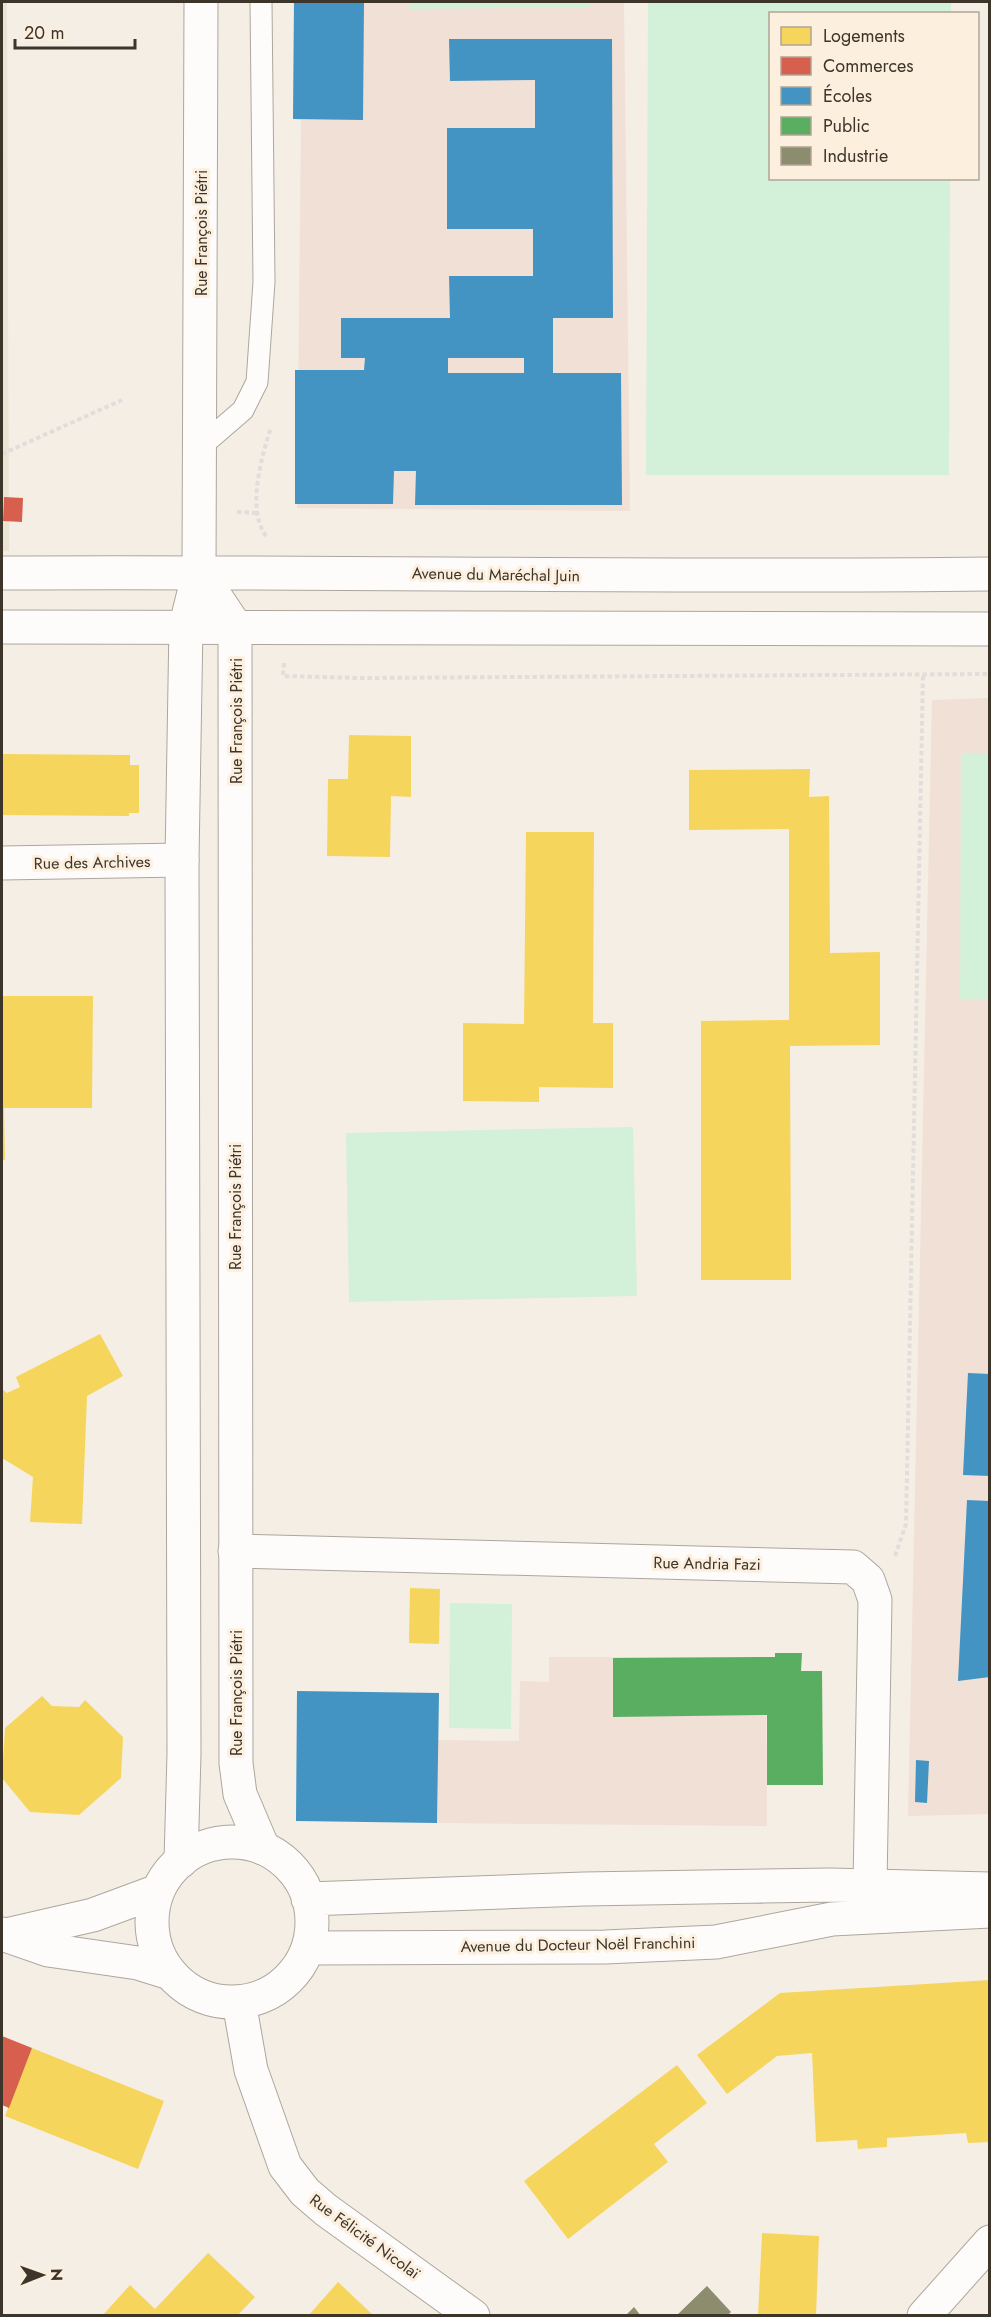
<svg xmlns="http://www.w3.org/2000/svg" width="991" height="2317" font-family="Jost,sans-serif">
  <rect width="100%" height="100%" fill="#f5eee5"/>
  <path fill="#ebe3d3" d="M2,2h5l2,549h-7z"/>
  <path fill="#f0e0d6" d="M294,2h330l6,509 -333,-3 4,-388 -8,-1z
    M989,698v1116l-81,2 24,-1116z
    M549,1657h217l1,169 -330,-3 1,-83 81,1 1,-60 29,1z"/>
  <path fill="#d3f0d9" d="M409,2h180v5l-180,2z
    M648,2h303v11l-181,1v164l180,1 -1,296h-303z
    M961,754h28v245h-29z
    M633,1127l4,169 -288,6 -3,-169z
    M450,1603l62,1 -1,125 -62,-1z"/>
  <path fill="#f6d55c" d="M349,735l62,1v61l-20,-1 -1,61 -63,-1 1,-77h20z
    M2,754l128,1v10h9v48h-10v3l-127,-1z
    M810,769l-1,28 20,-1 1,157 50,-1v93l-90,1 1,234h-90v-259l88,-1v-191l-100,1v-60z
    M526,832h68l-1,191h20v65l-74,-1v15l-76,-1v-78l61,1z
    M2,996h91l-1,112h-88l1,52h-3z
    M100,1334l23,42 -36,20 -5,128 -52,-2 3,-45 -31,-19v-69l5,4 13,-6 -4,-10z
    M410,1588l30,1 -1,55 -30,-1z
    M42,1696l10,10 27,1 6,-7 38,37 -2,41 -42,37 -49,-3 -28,-34 3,-50z
    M990,1980v162l-22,1 -2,-10 -79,5v9l-29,2 -1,-9 -41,2 -4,-89 -35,3 -50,38 -30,-39 83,-62z
    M32,2048l132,53 -26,68 -133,-53z
    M677,2065l30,38 -53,41 14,18 -100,77 -44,-58z
    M762,2233l57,3 -3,80h-58z
    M208,2253l47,44 -18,19h-135l28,-31 25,24z
    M338,2282l36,34h-66z"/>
  <path fill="#d6604d" d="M4,497l19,1 -1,24 -19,-1z
    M2,2036l30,12 -23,60 -7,-3z"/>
  <path fill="#4393c3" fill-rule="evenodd" d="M294,2h70l-1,118 -70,-1z
    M449,39h163l1,279h-60v55h68l1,132h-207l1,-34h-22l-1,33h-98v-134h69l1,-12h-24v-40h109l-1,-42h84v-47h-86v-101h88v-48l-85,1zM448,358h76v15h-76z
    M968,1373l22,1v102l-27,-1z
    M967,1500l23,1v176l-32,4z
    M297,1691l142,2 -2,130 -141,-2z
    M916,1760l13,1 -2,42 -12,-1z"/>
  <path fill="#5aae61" d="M775,1653h27l-1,18h21l1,114h-56v-70l-154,2v-59l162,-1z"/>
  <path fill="#8c8c6e" d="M707,2286l24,26 -4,4h-51z
    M634,2307l7,9h-16z"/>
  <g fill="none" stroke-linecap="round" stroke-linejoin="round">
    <defs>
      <path id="service" d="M199,448l44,-38 14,-28 7,-100 -3,-280"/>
      <path id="minor" d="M2,863l180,-3
        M235,1551l618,16 15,13 7,20 -5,285
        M239,2002l12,68 34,96 20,26 21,18 147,106
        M924,2316l66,-74"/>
      <path id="tertiary" d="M199,572l36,54 1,1137 4,31 23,54
        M181,1861l3,-107 -2,-894 4,-235 13,-53 2,-570"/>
      <path id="secondary" d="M2,573c329,-2 658,5 988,1
        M2,627l988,2"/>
      <path id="primary" d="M152 1922a80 80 0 1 1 160 0a80 80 0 1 1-160 0Z
        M308,1899l276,-10 246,-4 160,4
        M2,1934l46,16 90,13 32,10
        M6,1935l87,-20 65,-24
        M308,1948l297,-1 111,-5 116,-23 158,-8"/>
    </defs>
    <use href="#service" stroke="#ada69e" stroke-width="23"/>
    <use href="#minor" stroke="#ada69e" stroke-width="35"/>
    <use href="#tertiary" stroke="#ada69e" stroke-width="35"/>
    <use href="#secondary" stroke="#ada69e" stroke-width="35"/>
    <use href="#primary" stroke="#ada69e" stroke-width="35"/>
    <path stroke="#e0ddda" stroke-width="4" stroke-dasharray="4.5 3" stroke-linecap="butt" d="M2,454l120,-54
      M237,512l21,1
      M266,536c-20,-27 -4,-80 5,-109
      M284,663l-1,13 77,2 630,-4
      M895,1556l11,-32 17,-850"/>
    <use href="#service" stroke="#fefcfb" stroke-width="21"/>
    <use href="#minor" stroke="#fefcfb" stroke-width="33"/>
    <use href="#tertiary" stroke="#fefcfb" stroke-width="33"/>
    <use href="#secondary" stroke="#fefcfb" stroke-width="33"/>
    <use href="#primary" stroke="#fefcfb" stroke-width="33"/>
  </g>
  <g text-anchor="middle" stroke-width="6" stroke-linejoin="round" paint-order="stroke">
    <g font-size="16" fill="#3d352a" stroke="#fcefde">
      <text transform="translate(201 233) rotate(-90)" y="6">Rue François Piétri</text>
      <text transform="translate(496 574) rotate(1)" y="6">Avenue du Maréchal Juin</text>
      <text transform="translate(236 721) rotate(-90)" y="6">Rue François Piétri</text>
      <text transform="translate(92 862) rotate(-1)" y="6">Rue des Archives</text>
      <text transform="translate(235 1207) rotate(-90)" y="6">Rue François Piétri</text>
      <text transform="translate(707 1563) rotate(1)" y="6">Rue Andria Fazi</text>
      <text transform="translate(236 1693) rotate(-90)" y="6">Rue François Piétri</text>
      <text transform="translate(578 1944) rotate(-1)" y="6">Avenue du Docteur Noël Franchini</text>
      <text transform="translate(365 2236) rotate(36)" y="6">Rue Félicité Nicolaï</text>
    </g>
  </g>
  <rect width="991" height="2317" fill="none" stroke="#3d352a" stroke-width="6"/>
  <rect x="769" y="12" width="210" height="168" fill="#fcefde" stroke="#b0a596" stroke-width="1.5"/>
  <rect x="781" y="27" width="30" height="18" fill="#f6d55c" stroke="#b0a596" stroke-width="1.5"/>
  <text x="823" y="42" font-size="18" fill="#3d352a">Logements</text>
  <rect x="781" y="57" width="30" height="18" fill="#d6604d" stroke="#b0a596" stroke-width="1.5"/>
  <text x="823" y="72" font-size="18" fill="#3d352a">Commerces</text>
  <rect x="781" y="87" width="30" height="18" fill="#4393c3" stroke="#b0a596" stroke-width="1.5"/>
  <text x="823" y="102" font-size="18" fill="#3d352a">Écoles</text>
  <rect x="781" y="117" width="30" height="18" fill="#5aae61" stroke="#b0a596" stroke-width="1.5"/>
  <text x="823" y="132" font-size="18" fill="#3d352a">Public</text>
  <rect x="781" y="147" width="30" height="18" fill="#8c8c6e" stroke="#b0a596" stroke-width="1.5"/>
  <text x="823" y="162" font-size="18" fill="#3d352a">Industrie</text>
  <g transform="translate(42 2275) rotate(89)" stroke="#fcefde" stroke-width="4.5" paint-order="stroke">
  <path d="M0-4.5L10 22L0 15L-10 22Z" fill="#3d352a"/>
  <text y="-9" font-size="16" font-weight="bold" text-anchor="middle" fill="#3d352a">N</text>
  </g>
  <path d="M15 39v9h120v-9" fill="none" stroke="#3d352a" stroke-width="3"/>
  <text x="24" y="39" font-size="18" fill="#3d352a" stroke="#fcefde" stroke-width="4.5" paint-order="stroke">20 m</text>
</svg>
